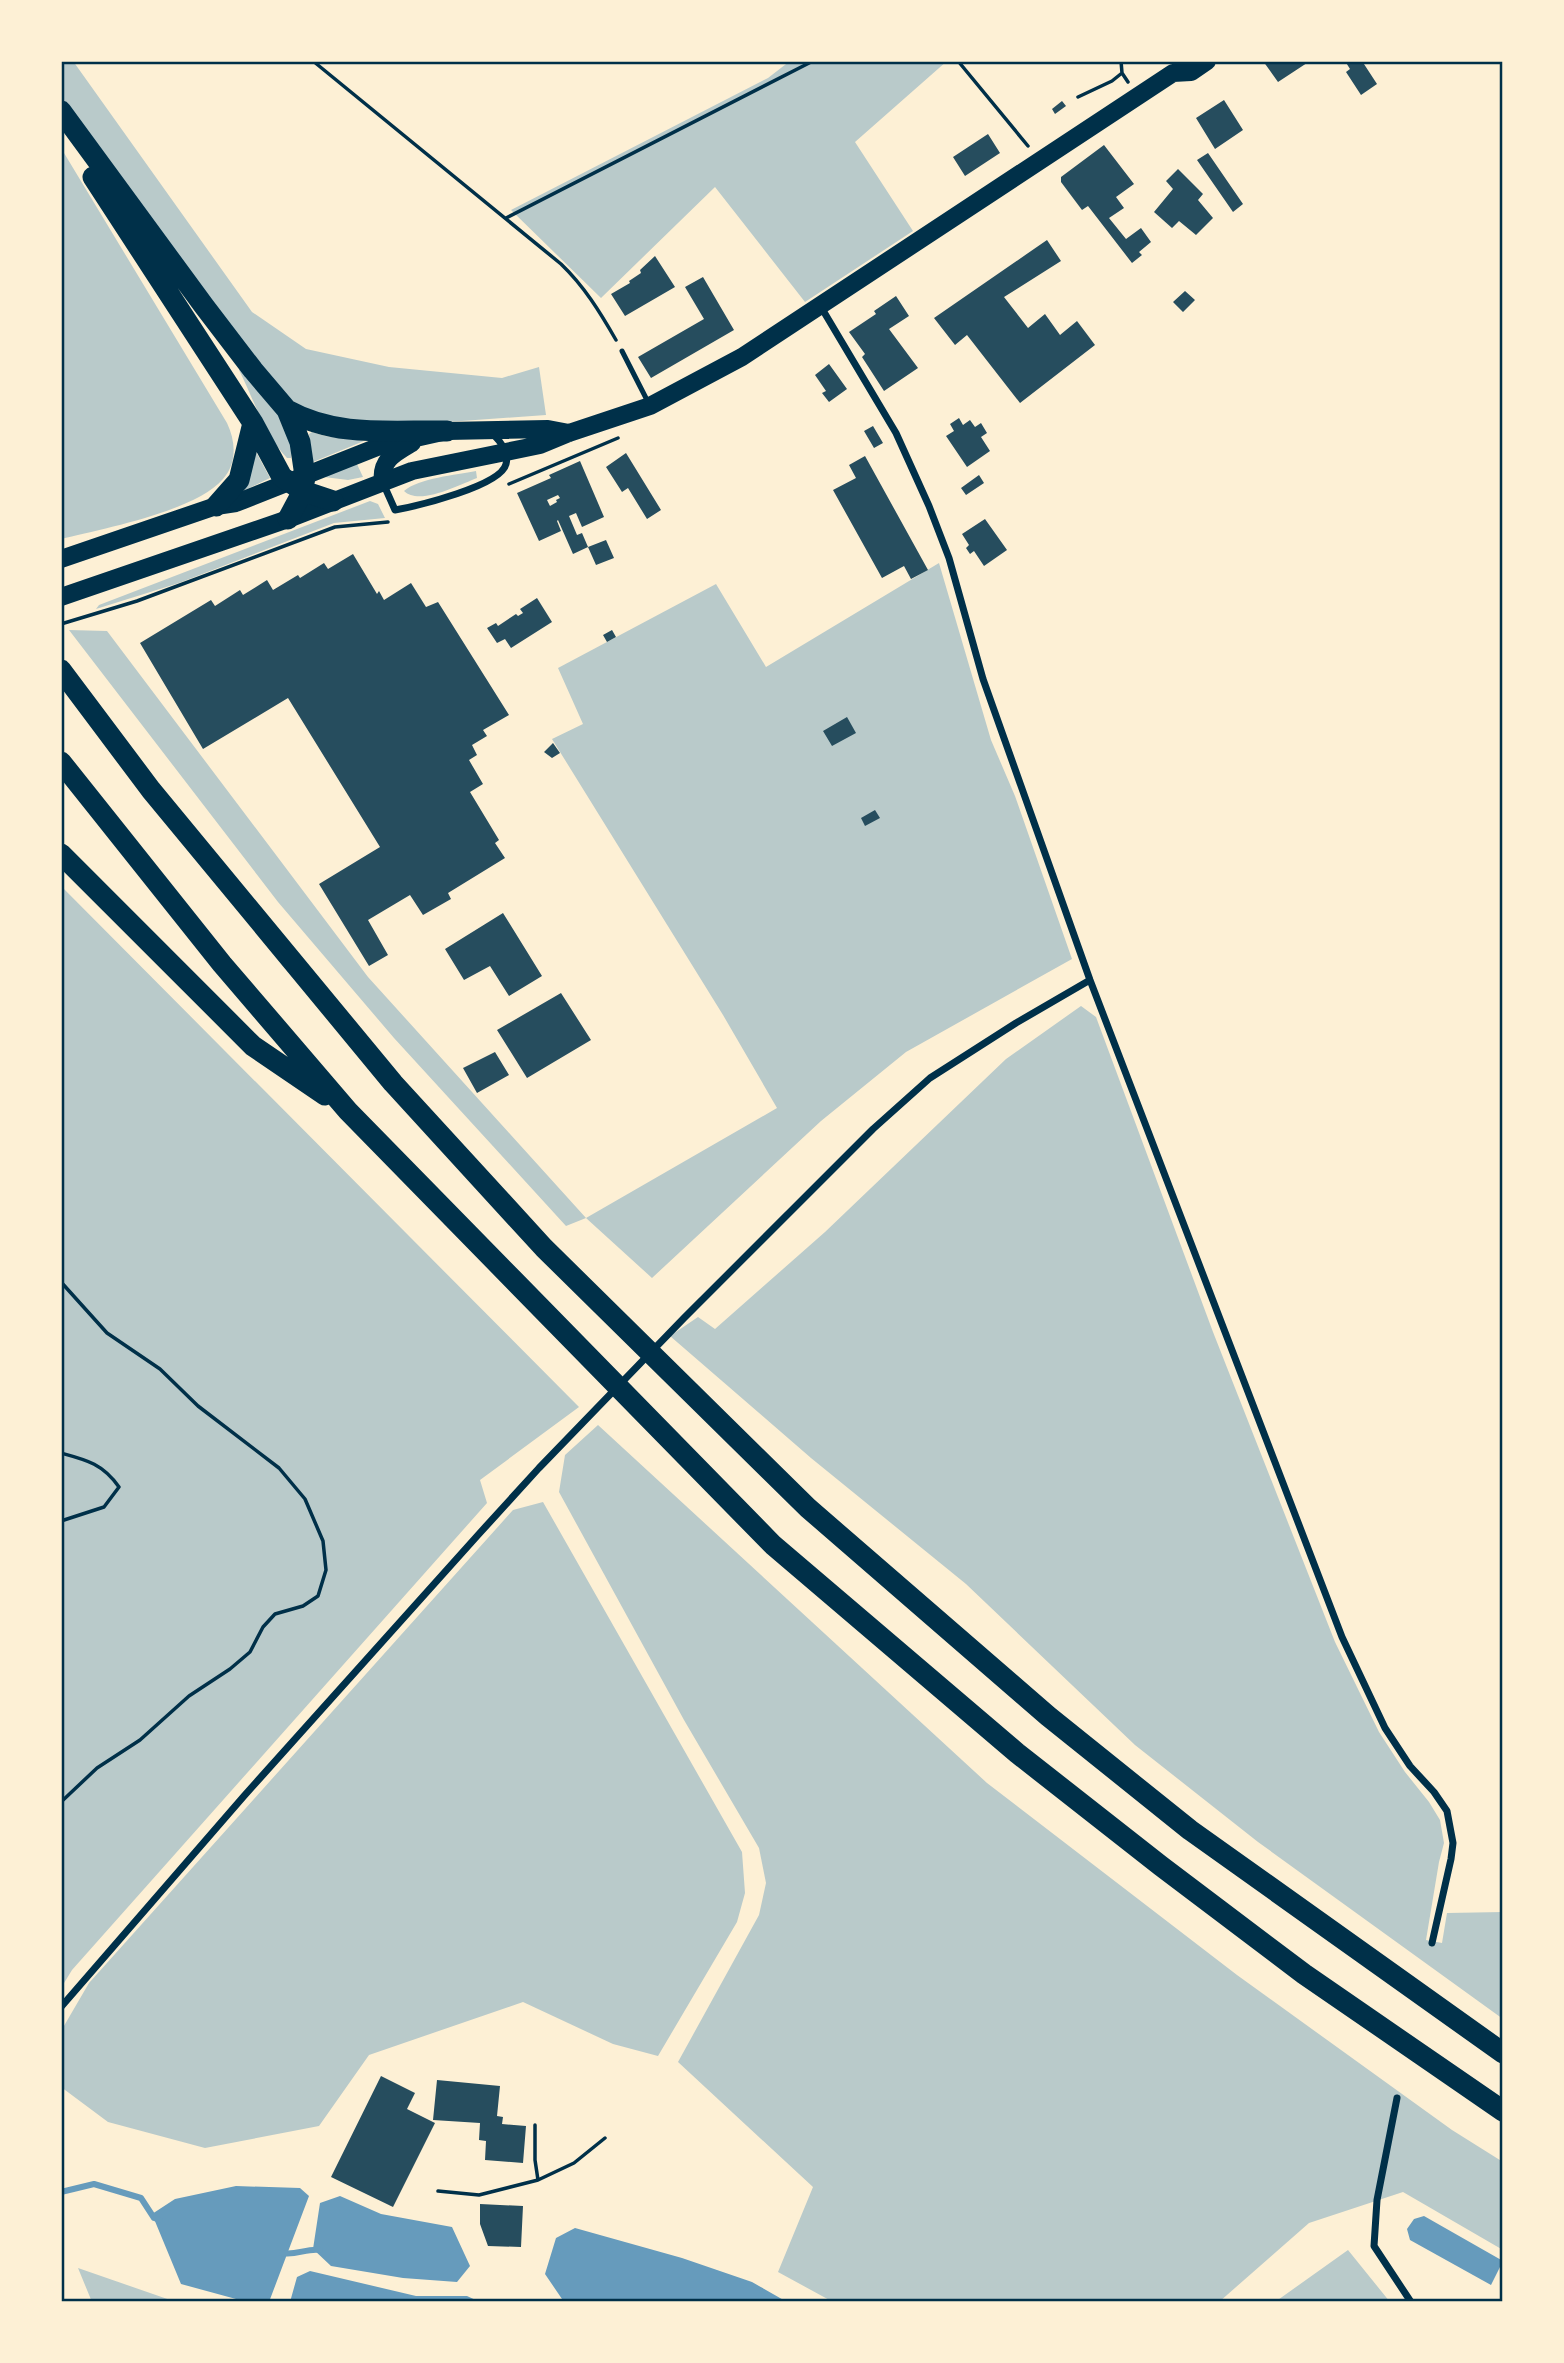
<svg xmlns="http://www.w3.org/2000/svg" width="1564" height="2363" font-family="'IBM Plex Serif',serif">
  <rect width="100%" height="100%" fill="#fdf0d5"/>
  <path fill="#b9caca" d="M61,61h12l179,251 54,37 83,18 113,11 37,-11 7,48 -126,9h-62l-39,-7 -28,-17 -58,-68 -172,-231z
    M790,61h157l-92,81 58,89 -108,71 -90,-115 -114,111 -90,-88 257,-132z
    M61,148l166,275c9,19 10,40 -4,56 -27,32 -121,50 -162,60z
    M241,367c20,25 55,57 50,91h-4c-22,-23 -34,-60 -48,-88z
    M312,432l13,4 39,5 -51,21 -4,-28z
    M256,452l14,26 -25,12 -2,-4z
    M356,462l7,15 -15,3 -24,-3z
    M476,471l1,7c-18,7 -58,28 -73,13 15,-13 52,-16 72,-20z
    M370,501l8,3 7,14 -51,5 -155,60 -83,26 3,-4z
    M939,563l52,177 24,56 57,163 -166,93 -85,69 -169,157 -66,-60 -20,8 -172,-188 -116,-136 -209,-272 38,1 261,346 218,241 191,-110 -54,-93 -171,-276 31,-15 -25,-56 158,-84 50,83z
    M61,886l518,521 -99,73 7,23 -415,467 -11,18z
    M1081,1006l15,11 117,315 122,310 44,90 26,40 24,30 11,18 4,23 -5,19 -13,78 16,3 5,-30 56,-1v107l-245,-177 -123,-97 -169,-161 -155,-126 -141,-122 28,-19 17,12 110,-97 181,-173z
    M598,1425l389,358 250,192 215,155 51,32v88l-100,-58 -94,31 -90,79h-386l-55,-30 35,-85 -135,-125 81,-147 7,-32 -7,-35 -75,-128 -125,-228 6,-37z
    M543,1502l199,350 3,41 -8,29 -79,134 -45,-12 -90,-42 -154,53 -50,71 -114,22 -97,-26 -47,-35v-56l28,-48 424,-473z
    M1348,2250l42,52h-115z
    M78,2268l98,34h-84z"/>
  <path fill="#669bbc" d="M236,2186l64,2 9,8 -40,106h-22l-66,-18 -29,-70 23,-15z
    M340,2196l41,18 71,13 18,39 -13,16 -54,-4 -72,-12 -18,-17 7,-46z
    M1424,2216l79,45 -12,24 -81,-45 -3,-11 7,-10z
    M575,2228l107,30 70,24 35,20h-220l-5,-3 -17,-25 11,-36z
    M310,2271l106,25h51l13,6h-190l7,-25z"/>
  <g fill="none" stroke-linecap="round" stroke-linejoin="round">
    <path stroke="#669bbc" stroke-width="6" d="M61,2192l33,-8 47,14 13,20 6,2
      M282,2253c13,3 25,-5 38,-3
      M1501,2302h2"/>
  </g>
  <path fill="#264d5e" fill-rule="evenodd" d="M1263,61h47l-32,21z
    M1345,61h17l15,23 -16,11 -15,-23 4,-3z
    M1224,100l19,30 -28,19 -19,-31z
    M1062,101l4,5 -11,8 -3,-5z
    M988,134l12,19 -35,23 -12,-19z
    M1104,145l30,39 -18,13 8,11 -15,10 17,21 15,-11 10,14 -12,10 3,3 -10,8 -44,-57 -6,4 -21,-28v-5z
    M1208,153l35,51 -10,8 -36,-52z
    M1178,169l25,25 -5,6 15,18 -17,17 -17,-14 -7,7 -18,-16 19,-23 -7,-8z
    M1047,240l14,21 -57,36 24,31 17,-14 15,21 17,-14 18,24 -75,58 -53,-68 -12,10 -21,-27z
    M655,256l20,31 -50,29 -14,-22 19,-11 -1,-2 12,-8 -1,-3z
    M703,277l31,53 -83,48 -13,-21 66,-38 -19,-32z
    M1185,291l10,9 -12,12 -10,-10z
    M896,296l13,20 -20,13 29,39 -34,23 -22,-34 3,-3 -16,-22 27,-18 -2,-3z
    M829,364l18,25 -18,13 -7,-9 4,-2 -11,-16z
    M959,418l4,7 7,-5 5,7 6,-4 6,10 -6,4 9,14 -23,16 -21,-31 8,-5 -4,-7z
    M873,426l10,17 -9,5 -10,-17z
    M626,453l35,57 -14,9 -19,-31 -6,4 -16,-25z
    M865,456l63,114 -17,9 -7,-13 -22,12 -49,-88 23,-12 -7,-13z
    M580,461l24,56 -22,10 -6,-14 -7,3 8,19 5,-2 6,14 18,-7 8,18 -18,7 -8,-18 -15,7 -15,-34 -1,1 4,10 -22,10 -22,-48 34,-15 -2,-3zM558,495l2,3 -4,2 1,2 -7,4 -3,-6z
    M979,475l5,8 -18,12 -5,-7z
    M985,519l22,31 -23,16 -10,-15 -4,3 -4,-6 3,-3 -7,-11z
    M353,554l24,40 2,-3 5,9 27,-17 15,24 12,-5 71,113 -26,15 4,6 -15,9 5,10 -8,5 14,24 -13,8 29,48 -4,3 10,15 -57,35 3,6 -28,16 -13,-20 -42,25 20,35 -19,11 -50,-82 61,-37 -92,-149 -85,51 -63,-106 71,-43 4,6 25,-16 3,5 24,-15 6,10 25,-15 2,3 24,-15 4,6z
    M537,598l15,24 -41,26 -6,-9 -8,4 -10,-15 9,-5 2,3 18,-12 2,2 5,-3 -3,-4z
    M612,630l4,7 -9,5 -4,-7z
    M847,717l9,16 -24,13 -9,-15z
    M553,743l7,10 -8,5 -8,-6z
    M875,810l5,8 -15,8 -4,-8z
    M503,913l39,63 -33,20 -19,-30 -26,14 -19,-31z
    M561,993l30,47 -64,38 -30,-48z
    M495,1052l14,23 -32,18 -14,-25z
    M381,2076l34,17 -8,16 28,14 -42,84 -62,-30z
    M437,2080l63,6 -3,30 6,1 -1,7 24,2 -3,37 -38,-3 1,-19 -7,-1 1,-17 -47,-3z
    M480,2204l43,2 -2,41 -33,-1 -8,-22z"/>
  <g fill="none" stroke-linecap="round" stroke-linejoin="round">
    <path stroke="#003049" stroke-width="3.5" d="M313,61l248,203c23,22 39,48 55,76
      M958,61l70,85
      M1121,61l1,12 6,9
      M1078,97l34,-16 10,-8
      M506,218l307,-157
      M509,484l109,-46
      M61,624l76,-23 198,-74 53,-5
      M61,1282l46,51 53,36 38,37 81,62 26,31 18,42 3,29 -8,26 -15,10 -28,8 -12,13 -13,25 -20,17 -41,27 -49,44 -43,28 -36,34
      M61,1453c26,7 42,11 58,34l-15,20 -43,14
      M535,2125v35l3,20
      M438,2191l41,4 59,-15 36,-17 31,-25"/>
    <path stroke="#003049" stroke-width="5" d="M622,351l26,51"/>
    <path stroke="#003049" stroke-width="7" d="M821,307l75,126 33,73 20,52 34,121 107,301 252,657 43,91 25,38 24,26 13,19 6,32 -2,16 -19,84
      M383,483l12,27c22,-4 106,-24 111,-46 3,-11 -6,-23 -13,-30
      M61,2007l183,-211 234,-261 61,-67 145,-150 189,-189 57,-51 86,-55 74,-43
      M1397,2098l-20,102 -3,46 37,56"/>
    <path stroke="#003049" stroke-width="18" d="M383,482c-3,-22 12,-29 29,-39
      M61,559l155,-53 20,-3 144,-57 67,-15 101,-2 21,4
      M61,597l227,-78 124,-48 128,-26 29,-12 81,-27 92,-49 431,-284 18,-1 16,-11"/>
    <path stroke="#003049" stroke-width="21" d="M61,111l143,195 49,64 34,40 13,32 5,34 -2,15 -15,28
      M93,177l160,246 29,54 21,14 30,10
      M287,410c50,28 105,20 160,21
      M216,506l23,-26 14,-57
      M61,670l90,120 242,293 151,165 264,260 240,208 142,114 313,223
      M61,762l161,202 126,147 425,434 244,208 144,113 143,108 199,137
      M61,854l192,192 72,49"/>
  </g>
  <rect width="1564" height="2363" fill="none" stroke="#fdf0d5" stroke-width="126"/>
  <rect x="63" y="63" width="1438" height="2237" fill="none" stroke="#003049" stroke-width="2.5"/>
</svg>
